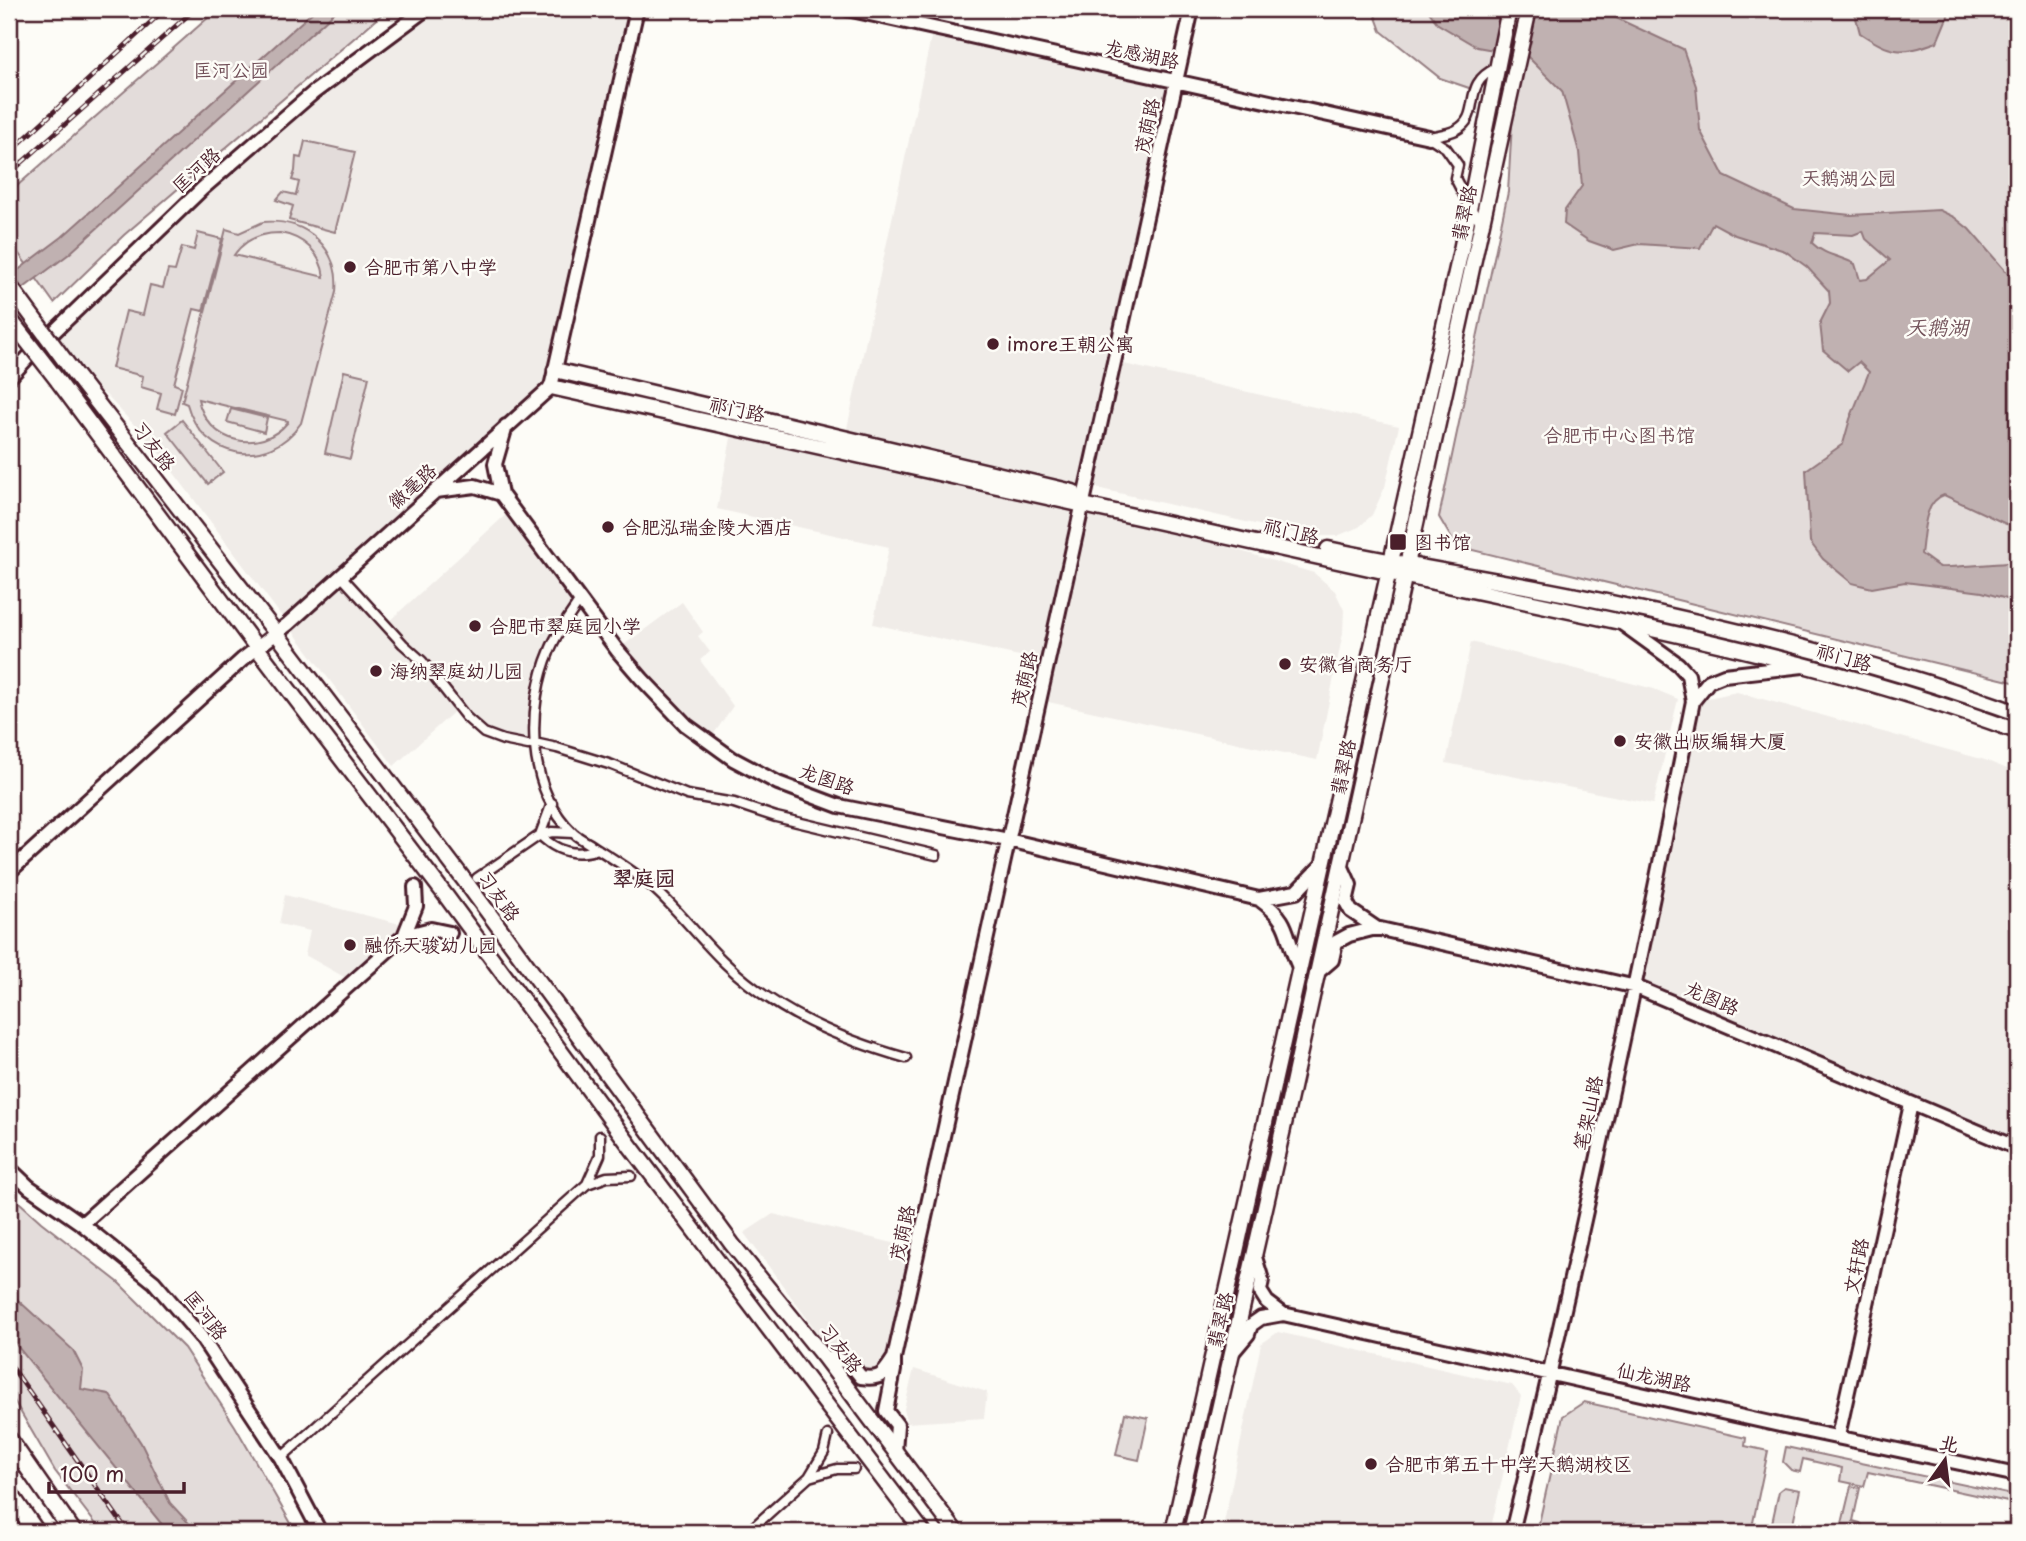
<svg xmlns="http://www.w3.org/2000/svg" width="2026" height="1541" font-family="'Playpen Sans','LXGW WenKai TC',sans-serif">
  <rect width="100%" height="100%" fill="#fdfcf7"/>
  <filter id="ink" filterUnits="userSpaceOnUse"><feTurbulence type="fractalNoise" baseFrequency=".0143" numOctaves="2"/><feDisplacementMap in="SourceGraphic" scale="14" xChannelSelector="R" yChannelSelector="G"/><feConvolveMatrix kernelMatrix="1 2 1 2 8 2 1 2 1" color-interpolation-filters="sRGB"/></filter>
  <g filter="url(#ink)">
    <path fill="#f0ece8" d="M426,9h211l-86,378 -210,189 45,48 126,-115 68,91 -38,69 -7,75 -51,-11 -26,-25 -64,58 -241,-321 -47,-50 -32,-22 -23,-36 151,-148z
      M933,28l243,54 -61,280 284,64 -14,61 -13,28 -13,12 -22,9h-29l-220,-50 -3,9 -240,-57z
      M733,428l350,76 231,69 21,18 9,19 -1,23 -26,127 -278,-60 8,-38 -174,-38 16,-77 -172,-38z
      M682,602l21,30 -5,4 12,16 -10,8 33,46 -24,35 -92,-91z
      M1471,642l183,47 24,10 -25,105 -207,-41z
      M1737,692l248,68 32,13v375l-381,-161 57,-286z
      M285,895l123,31 -55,56 -48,-27 5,-24 -31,-7z
      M773,1214l145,35 -24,109 -20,21 -37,-20 -93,-126z
      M1278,1332l234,53 9,11 -31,136h-268l39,-188z
      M914,1369l73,23 -3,26 -77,5 -3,-14z"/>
    <path fill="#e3dcda" stroke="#967e82" stroke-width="2" fill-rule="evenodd" d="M218,9h170l-264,226 -70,68 -45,-63v-47z
      M1373,9h644v674l-561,-137 -17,-29 69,-325 7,-121 -18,-3 -22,22 -35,-12 -59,-47z
      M305,141l50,11 -20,80 -46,-12 4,-14 -17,-6 7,-8 13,3 3,-13 -7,-2 3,-9 1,-14 5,1z
      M263,222c43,-4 77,26 73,70l-35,131c-33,48 -99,37 -114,-19l-5,-2 44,-173 13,4zM280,233c24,4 41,20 44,44l-90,-22c11,-16 27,-22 46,-22zM198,399l90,22v1c-28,34 -81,21 -90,-23z
      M198,233l24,6 -19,72 -9,-2 -20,75 8,3 -7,27 -18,-5 4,-16 -20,-6 2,-11 -31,-8 14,-57 17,4 7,-30 13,3 5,-18 7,1 7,-24 12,3z
      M344,371l25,6 -19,82 -25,-6z
      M231,409l36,9 -3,14 -37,-10z
      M182,420l41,52 -15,12 -41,-52z
      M9,1193l32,29 77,60 66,66 51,78 61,106h-194l-47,-61 -46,-79z
      M1584,1402l162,36 -1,8 23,5 -17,81h-214l26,-116z
      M1125,1413l23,5 -9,42 -23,-5z
      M1786,1447l231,49v8l-149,-32 -4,14 -24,-5 2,-13 -39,-9 -3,13 -9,-2 -8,-8z
      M1851,1486l9,2 -7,33 7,2 4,4 -13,2 -1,3h-10z
      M1784,1487l16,3 -9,42h-21l9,-41z"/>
    <path fill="#c0b1b1" stroke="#91777b" stroke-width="2" fill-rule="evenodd" d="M316,9h22l-269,245 -60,45v-22l53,-40z
      M1427,9h103l14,3 53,-3 86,40 13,37 4,44 24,46 70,33 57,6 88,-5 15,7 15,12 48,55v241l-11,-1 -62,-29c-21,6 -20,41 -23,59 6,4 12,10 19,13 3,1 67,-4 77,-5v40l-35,-10 -77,-10 -33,6 -20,-5 -29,-24 -13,-17 -4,-72 37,-26 7,-25 19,-47 -10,-10 -11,9 -25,-21 -3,-27 10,-20 -1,-12 -22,-24 -22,-16 -50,-16 -22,-12 -13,25 -61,-4 -25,6 -25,-9 -25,-17 1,-14 17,-24 -3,-34 -17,-61 -35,-35 -50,-9 -39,-23zM1863,231l3,8 24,21 -23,19 -7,1 -5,-16c-15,-8 -31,-9 -43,-21l3,-10 38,2z
      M1857,9h92v4l-12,29c-36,13 -45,12 -77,-9l-5,-19z
      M9,1292l64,58 10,20 -2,19 28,5 32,49 29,60 27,29h-29l-159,-196z"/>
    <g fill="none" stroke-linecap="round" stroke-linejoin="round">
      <defs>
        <path id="street" d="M1481,223l-11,-16 -15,-29 3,-13 -12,-17 -17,-11c8,-2 19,-3 27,-7 28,-15 3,-46 41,-62
          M341,576l62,68 19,17 44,56 18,16 19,7 25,5 11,-1 18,4 55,17 75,30 47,8 42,14 160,38
          M580,600c-10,16 -23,32 -30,50 -24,56 -24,138 23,183 7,6 16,10 23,15 22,14 45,28 64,46 23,22 42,47 65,69 50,49 115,76 181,95
          M552,803l-12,32c17,17 35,22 58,14
          M477,878l63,-43 12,-3 21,1
          M600,1136v19l-13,29 20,-7 24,-1
          M828,1435l-4,17 -15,25 28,-8h17
          M281,1458l306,-274
          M748,1532l61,-55"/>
        <path id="secondary" d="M847,9l582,128
          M9,378l23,-25 170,-164 111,-96 113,-84
          M436,491l39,-5 26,8 -6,-30 11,-38
          M501,494l116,156 25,29 44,46 47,34 45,24 61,23 169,34 251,59
          M1620,622l58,42 10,11 5,26 16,-20 15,-6 79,-9
          M9,872l234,-213 45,-35 263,-237 86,-378
          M415,887l1,19 -12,30 27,-7 19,4
          M1376,928l260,59 381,161
          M1300,969c-17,-34 -6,-45 -41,-70l37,-7 26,-27
          M1318,972l14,-12 4,-18 13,-7 27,-7 -25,-17 -5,-9 4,-17 -9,-20
          M9,1168l20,19 53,37 72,58 47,55 80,121 39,74
          M82,1224l322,-288
          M1283,1314l501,112 233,49
          M1232,1353l16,-19 3,-9 10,-7 22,-4 -16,-12 -7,-11 2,-11 -8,-26
          M824,1357l25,5 12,15c21,3 22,-3 33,-19v12l-8,41 11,14 -2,26
          M894,1358l298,-1349
          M1838,1436l73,-332
          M1512,1532c67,-276 125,-553 181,-831"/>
        <path id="primary" d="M555,370l518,122
          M74,373l202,260 192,252 264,359 92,113 132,175
          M58,381l199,267 189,248 185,251 292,385
          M551,387c283,63 567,126 850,188 207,45 418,83 616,156
          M1328,549c99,21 198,35 297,57 131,28 265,61 392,107
          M1173,1532l288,-1282 48,-241
          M1191,1532l92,-403 246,-1120"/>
        <path id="highway" d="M9,1440l64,92
          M9,1493l27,39"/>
      </defs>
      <use href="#street" stroke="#4a1f2b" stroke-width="13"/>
      <use href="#secondary" stroke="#4a1f2b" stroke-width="18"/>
      <use href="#primary" stroke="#4a1f2b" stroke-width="19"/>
      <use href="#highway" stroke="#4a1f2b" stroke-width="21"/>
      <use href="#street" stroke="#fdfcf7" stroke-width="8"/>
      <use href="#secondary" stroke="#fdfcf7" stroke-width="12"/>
      <use href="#primary" stroke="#fdfcf7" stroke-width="14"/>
      <use href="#highway" stroke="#fdfcf7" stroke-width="16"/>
      <defs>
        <path id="rail" d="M9,153l156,-144
          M9,174l186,-165
          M9,1363l119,169"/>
      </defs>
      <use href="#rail" stroke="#4a1f2b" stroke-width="5"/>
      <use href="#rail" stroke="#fdfcf7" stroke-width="2.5" stroke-dasharray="8" stroke-linecap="butt"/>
      <defs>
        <path id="primary-bridge" d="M9,285l65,88
          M9,318l49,63"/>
      </defs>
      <use href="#primary-bridge" stroke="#4a1f2b" stroke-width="19" stroke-linecap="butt"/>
      <use href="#primary-bridge" stroke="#fdfcf7" stroke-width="14"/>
    </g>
  </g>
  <g fill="#4a1f2b" stroke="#fdfcf7" stroke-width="2.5">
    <circle cx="350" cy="267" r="7"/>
    <circle cx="993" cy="344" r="7"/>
    <circle cx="608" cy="527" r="7"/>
    <rect x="1389" y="533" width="18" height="18" rx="3.5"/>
    <circle cx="475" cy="626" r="7"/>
    <circle cx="1285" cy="664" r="7"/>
    <circle cx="376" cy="671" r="7"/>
    <circle cx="1620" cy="741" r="7"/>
    <circle cx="350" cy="945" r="7"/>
    <circle cx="1371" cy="1464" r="7"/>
  </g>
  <g text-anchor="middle" stroke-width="5" stroke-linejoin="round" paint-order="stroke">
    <g font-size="19" fill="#4a1f2b" stroke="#fdfcf7">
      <text transform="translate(1142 54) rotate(12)" y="7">龙感湖路</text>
      <text transform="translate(1147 126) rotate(-78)" y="7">茂荫路</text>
      <text transform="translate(196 170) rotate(-42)" y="7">匡河路</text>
      <text transform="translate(1464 213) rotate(-78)" y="7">翡翠路</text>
      <text transform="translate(737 409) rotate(12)" y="7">祁门路</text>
      <text transform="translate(154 446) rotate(52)" y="7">习友路</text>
      <text transform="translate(412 486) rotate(-42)" y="7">徽毫路</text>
      <text transform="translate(1291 531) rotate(13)" y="7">祁门路</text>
      <text transform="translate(1844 657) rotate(15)" y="7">祁门路</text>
      <text transform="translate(1024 679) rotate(-77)" y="7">茂荫路</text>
      <text transform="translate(1343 767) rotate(-78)" y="7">翡翠路</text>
      <text transform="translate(827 779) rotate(19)" y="7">龙图路</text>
      <text transform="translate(499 896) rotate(54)" y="7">习友路</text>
      <text transform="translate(1712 998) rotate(23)" y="7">龙图路</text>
      <text transform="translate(1588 1113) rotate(-78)" y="7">笔架山路</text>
      <text transform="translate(902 1233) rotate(-78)" y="7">茂荫路</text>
      <text transform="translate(1856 1266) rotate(-78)" y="7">文轩路</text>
      <text transform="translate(206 1315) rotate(52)" y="7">匡河路</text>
      <text transform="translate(1220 1320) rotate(-77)" y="7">翡翠路</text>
      <text transform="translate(841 1348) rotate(52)" y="7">习友路</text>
      <text transform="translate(1654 1377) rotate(12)" y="7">仙龙湖路</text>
    </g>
    <g font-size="19" fill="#704e57" stroke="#fdfcf7">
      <text x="231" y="77">匡河公园</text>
      <text x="1849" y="185">天鹅湖公园</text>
      <text x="1619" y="442">合肥市中心图书馆</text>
    </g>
    <g font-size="19" fill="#4a1f2b" stroke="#fdfcf7" text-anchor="start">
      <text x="364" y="274">合肥市第八中学</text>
      <text x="1007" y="351">imore王朝公寓</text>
      <text x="622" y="534">合肥泓瑞金陵大酒店</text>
      <text x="1414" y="549">图书馆</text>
      <text x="489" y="633">合肥市翠庭园小学</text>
      <text x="1299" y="671">安徽省商务厅</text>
      <text x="390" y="678">海纳翠庭幼儿园</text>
      <text x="1634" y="748">安徽出版编辑大厦</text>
      <text x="364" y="952">融侨天骏幼儿园</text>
      <text x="1385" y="1471">合肥市第五十中学天鹅湖校区</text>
    </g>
    <g font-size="21" font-style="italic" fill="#73525a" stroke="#fdfcf7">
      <text x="1937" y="335">天鹅湖</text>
    </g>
    <g font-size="21" font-weight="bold" fill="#4a1f2b" stroke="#fdfcf7">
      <text x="644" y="886">翠庭园</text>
    </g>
  </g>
  <rect width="2026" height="1541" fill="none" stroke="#fdfcf7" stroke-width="35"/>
  <rect x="18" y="18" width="1991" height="1506" fill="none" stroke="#4a1f2b" stroke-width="2.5" filter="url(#ink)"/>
  <g transform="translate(1945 1460) rotate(14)" stroke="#fdfcf7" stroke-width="5" paint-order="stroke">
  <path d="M0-5L12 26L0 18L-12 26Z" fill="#4a1f2b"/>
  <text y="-10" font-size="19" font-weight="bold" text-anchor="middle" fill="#4a1f2b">北</text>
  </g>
  <path d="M49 1482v10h135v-10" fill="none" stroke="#4a1f2b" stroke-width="3.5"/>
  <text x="60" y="1482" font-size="21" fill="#4a1f2b" stroke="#fdfcf7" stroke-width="5" paint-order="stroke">100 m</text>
</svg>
